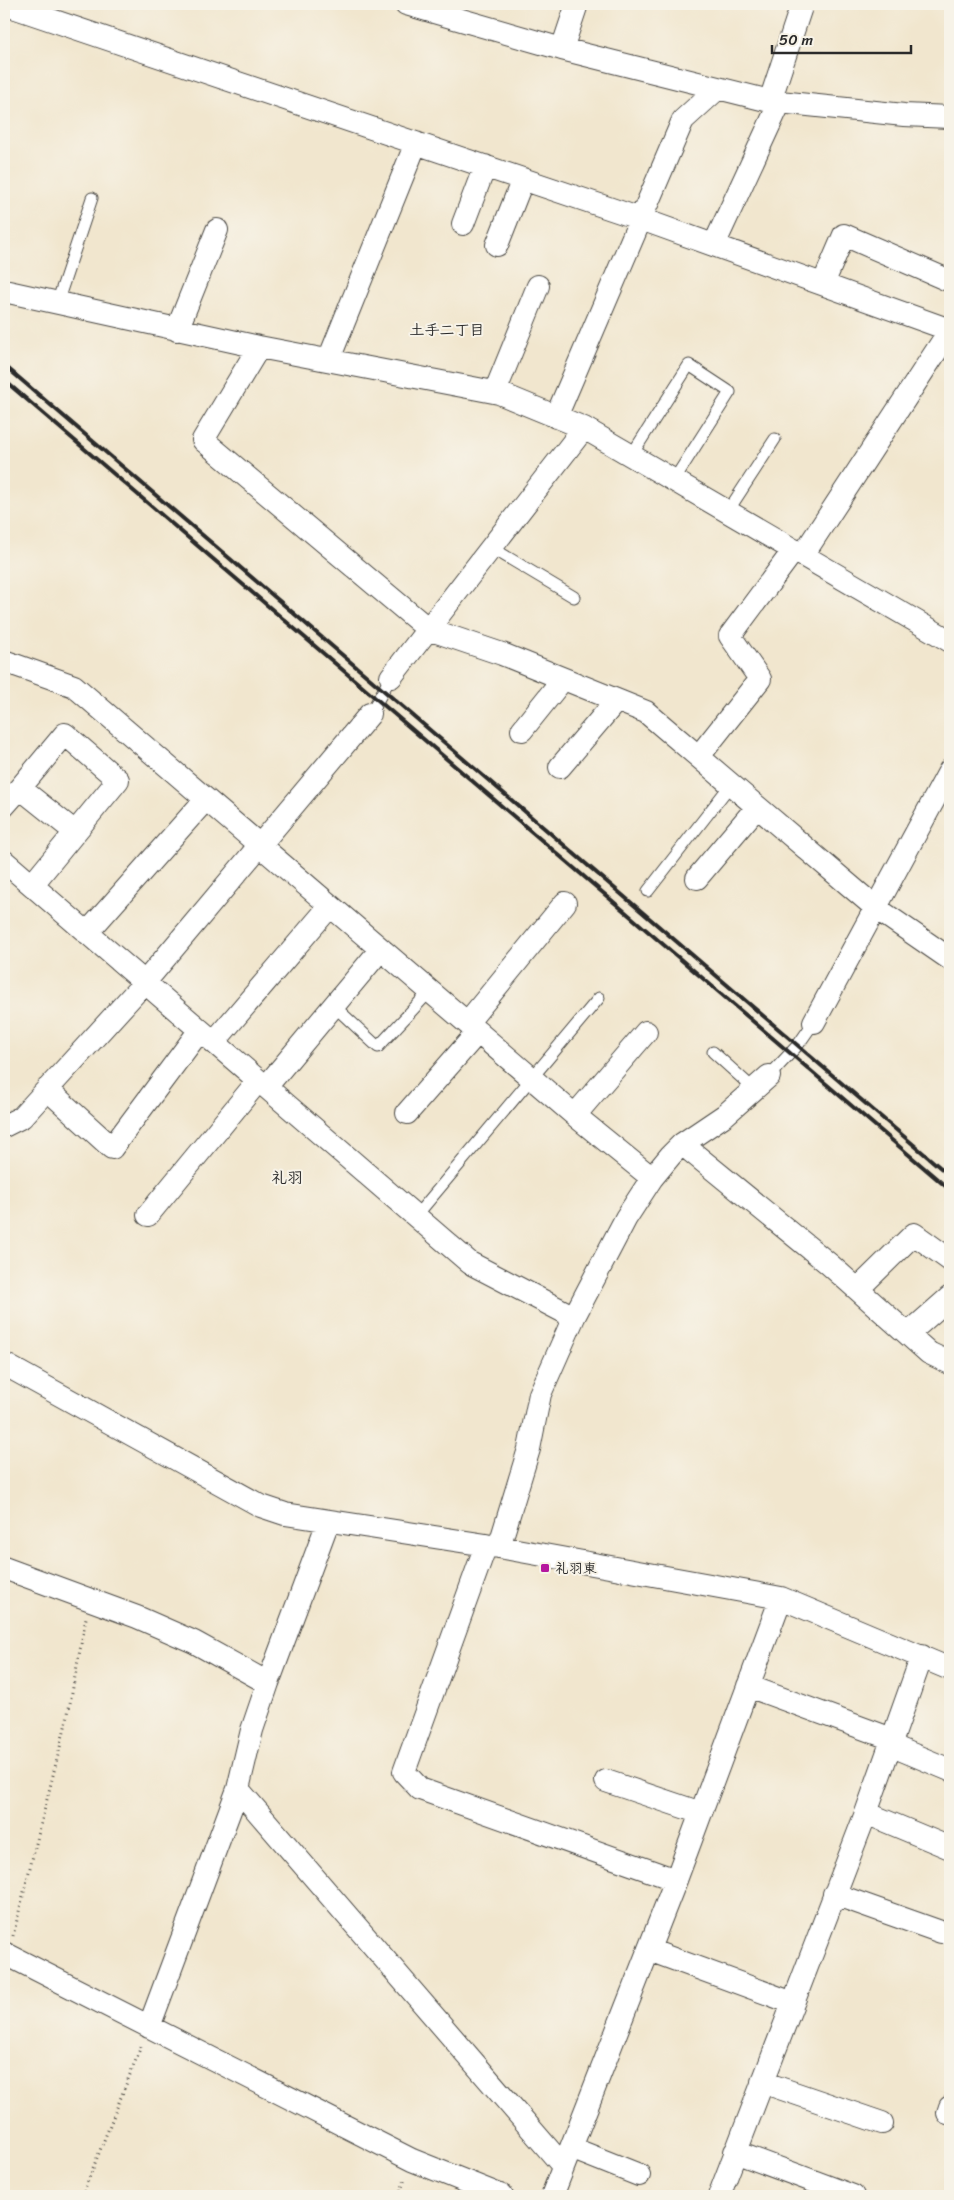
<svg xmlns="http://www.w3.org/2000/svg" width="954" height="2200" font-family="Sriracha,'Klee One',sans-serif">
  <rect width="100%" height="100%" fill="#f7f3e8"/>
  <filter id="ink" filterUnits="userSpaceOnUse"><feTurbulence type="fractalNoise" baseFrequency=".02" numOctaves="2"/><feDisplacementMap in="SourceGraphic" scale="10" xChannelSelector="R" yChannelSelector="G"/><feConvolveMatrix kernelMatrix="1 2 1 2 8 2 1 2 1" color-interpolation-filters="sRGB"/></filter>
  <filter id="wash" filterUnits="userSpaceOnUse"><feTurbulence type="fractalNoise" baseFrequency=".0096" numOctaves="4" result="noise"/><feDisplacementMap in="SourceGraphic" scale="20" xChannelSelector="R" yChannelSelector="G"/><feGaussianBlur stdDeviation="1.12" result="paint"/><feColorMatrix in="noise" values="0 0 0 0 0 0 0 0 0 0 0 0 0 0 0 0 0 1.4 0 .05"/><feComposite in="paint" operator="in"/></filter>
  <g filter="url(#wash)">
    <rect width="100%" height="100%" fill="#f1e6ce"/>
  </g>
  <g filter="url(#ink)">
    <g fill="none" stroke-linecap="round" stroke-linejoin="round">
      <defs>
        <path id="lane" d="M57,303l35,-105
          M631,456l58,-91 41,27 -56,88
          M728,511l47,-72
          M492,548l82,49
          M370,714l21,-37
          M648,891l84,-108
          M334,1006l44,41 52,-56
          M713,1052l42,38
          M769,1076l29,-31 16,-23
          M416,1216l183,-218"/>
        <path id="street" d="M4,4l637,215 309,111
          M406,4l156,45 208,52 134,14 46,2
          M562,49l15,-45
          M770,101l32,-97
          M463,224l22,-58
          M497,245l26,-66
          M714,245l66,-143
          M823,284l21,-49 106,46
          M4,291l255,56 240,46 85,35 366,213
          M177,330l40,-100
          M259,347l-56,93 225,189 74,25 144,58 230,196 74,51
          M329,359l87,-216
          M495,392l43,-106
          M556,417l127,-297 34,-31
          M803,555l147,-225
          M4,661l70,25 504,432 74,60
          M391,677l193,-249
          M522,730l41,-51
          M699,756l61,-77 -30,-43 64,-86
          M560,767l56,-66
          M4,806l16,-18
          M4,861l466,402 104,54
          M697,878l60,-71
          M32,885l86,-105 -53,-46 -45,54 55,44
          M87,933l119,-134
          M814,1022l136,-252
          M467,1023l98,-120
          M214,1042l116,-136
          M266,1087l115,-138
          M47,1089l65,59 88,-118
          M407,1113l71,-81
          M575,1115l71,-83
          M4,1126l18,-9 123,-135 225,-268
          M682,1144l147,120 100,89 21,10
          M148,1215l110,-134
          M858,1289l56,-55 36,26
          M908,1334l42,-37
          M4,1364l257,142 24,8 214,33 282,51 169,71
          M328,1522l-60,161 -16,47 -14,59 325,377
          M486,1545l-82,227 16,17 256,91
          M499,1547l30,-98 11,-55 34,-77 52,-99 26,-40 19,-23 11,-11 43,-29 44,-39
          M4,1568l133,49 57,25 74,41
          M748,1686l144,53
          M890,1745l60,25
          M606,1781l95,32
          M866,1813l84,35
          M834,1894l107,38
          M649,1950l144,53
          M4,1953l408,207 90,36
          M149,2027l89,-238
          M762,2082l120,41
          M950,2107l-2,6h2
          M571,2148l68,27
          M735,2152l118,44
          M552,2196l124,-316 105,-282
          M719,2196l147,-383 56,-157"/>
      </defs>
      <use href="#lane" stroke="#494743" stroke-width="13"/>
      <use href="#street" stroke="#494743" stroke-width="24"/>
      <path stroke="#494743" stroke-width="3" stroke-dasharray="1 4" stroke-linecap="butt" d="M13,1936l54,-217 19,-101
        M82,2196l60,-152
        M399,2196l6,-17"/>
      <use href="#lane" stroke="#fff" stroke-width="11"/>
      <use href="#street" stroke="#fff" stroke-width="22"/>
      <path stroke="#2b2b2b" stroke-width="4" d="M4,365l946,811
        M4,380l946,810"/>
    </g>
  </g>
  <rect fill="#b5179e" stroke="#f7f3e8" stroke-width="2" x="540" y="1563" width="10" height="10" rx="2.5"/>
  <g text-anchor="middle" stroke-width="4" stroke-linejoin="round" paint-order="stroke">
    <g font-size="14" font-weight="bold" fill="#2b2b2b" stroke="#f7f3e8" text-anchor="start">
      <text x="555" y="1573">礼羽東</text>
    </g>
    <g font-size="15" font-weight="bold" fill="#2b2b2b" stroke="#f7f3e8">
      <text x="447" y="335">土手二丁目</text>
    </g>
    <g font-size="16" font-weight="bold" fill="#2b2b2b" stroke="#f7f3e8">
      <text x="287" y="1183">礼羽</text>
    </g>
  </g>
  <rect width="954" height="2200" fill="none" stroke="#f7f3e8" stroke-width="20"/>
  <path d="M772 45v8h139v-8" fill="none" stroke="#2b2b2b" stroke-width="2.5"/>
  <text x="779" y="45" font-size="15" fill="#2b2b2b" stroke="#f7f3e8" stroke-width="4" paint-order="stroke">50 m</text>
</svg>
